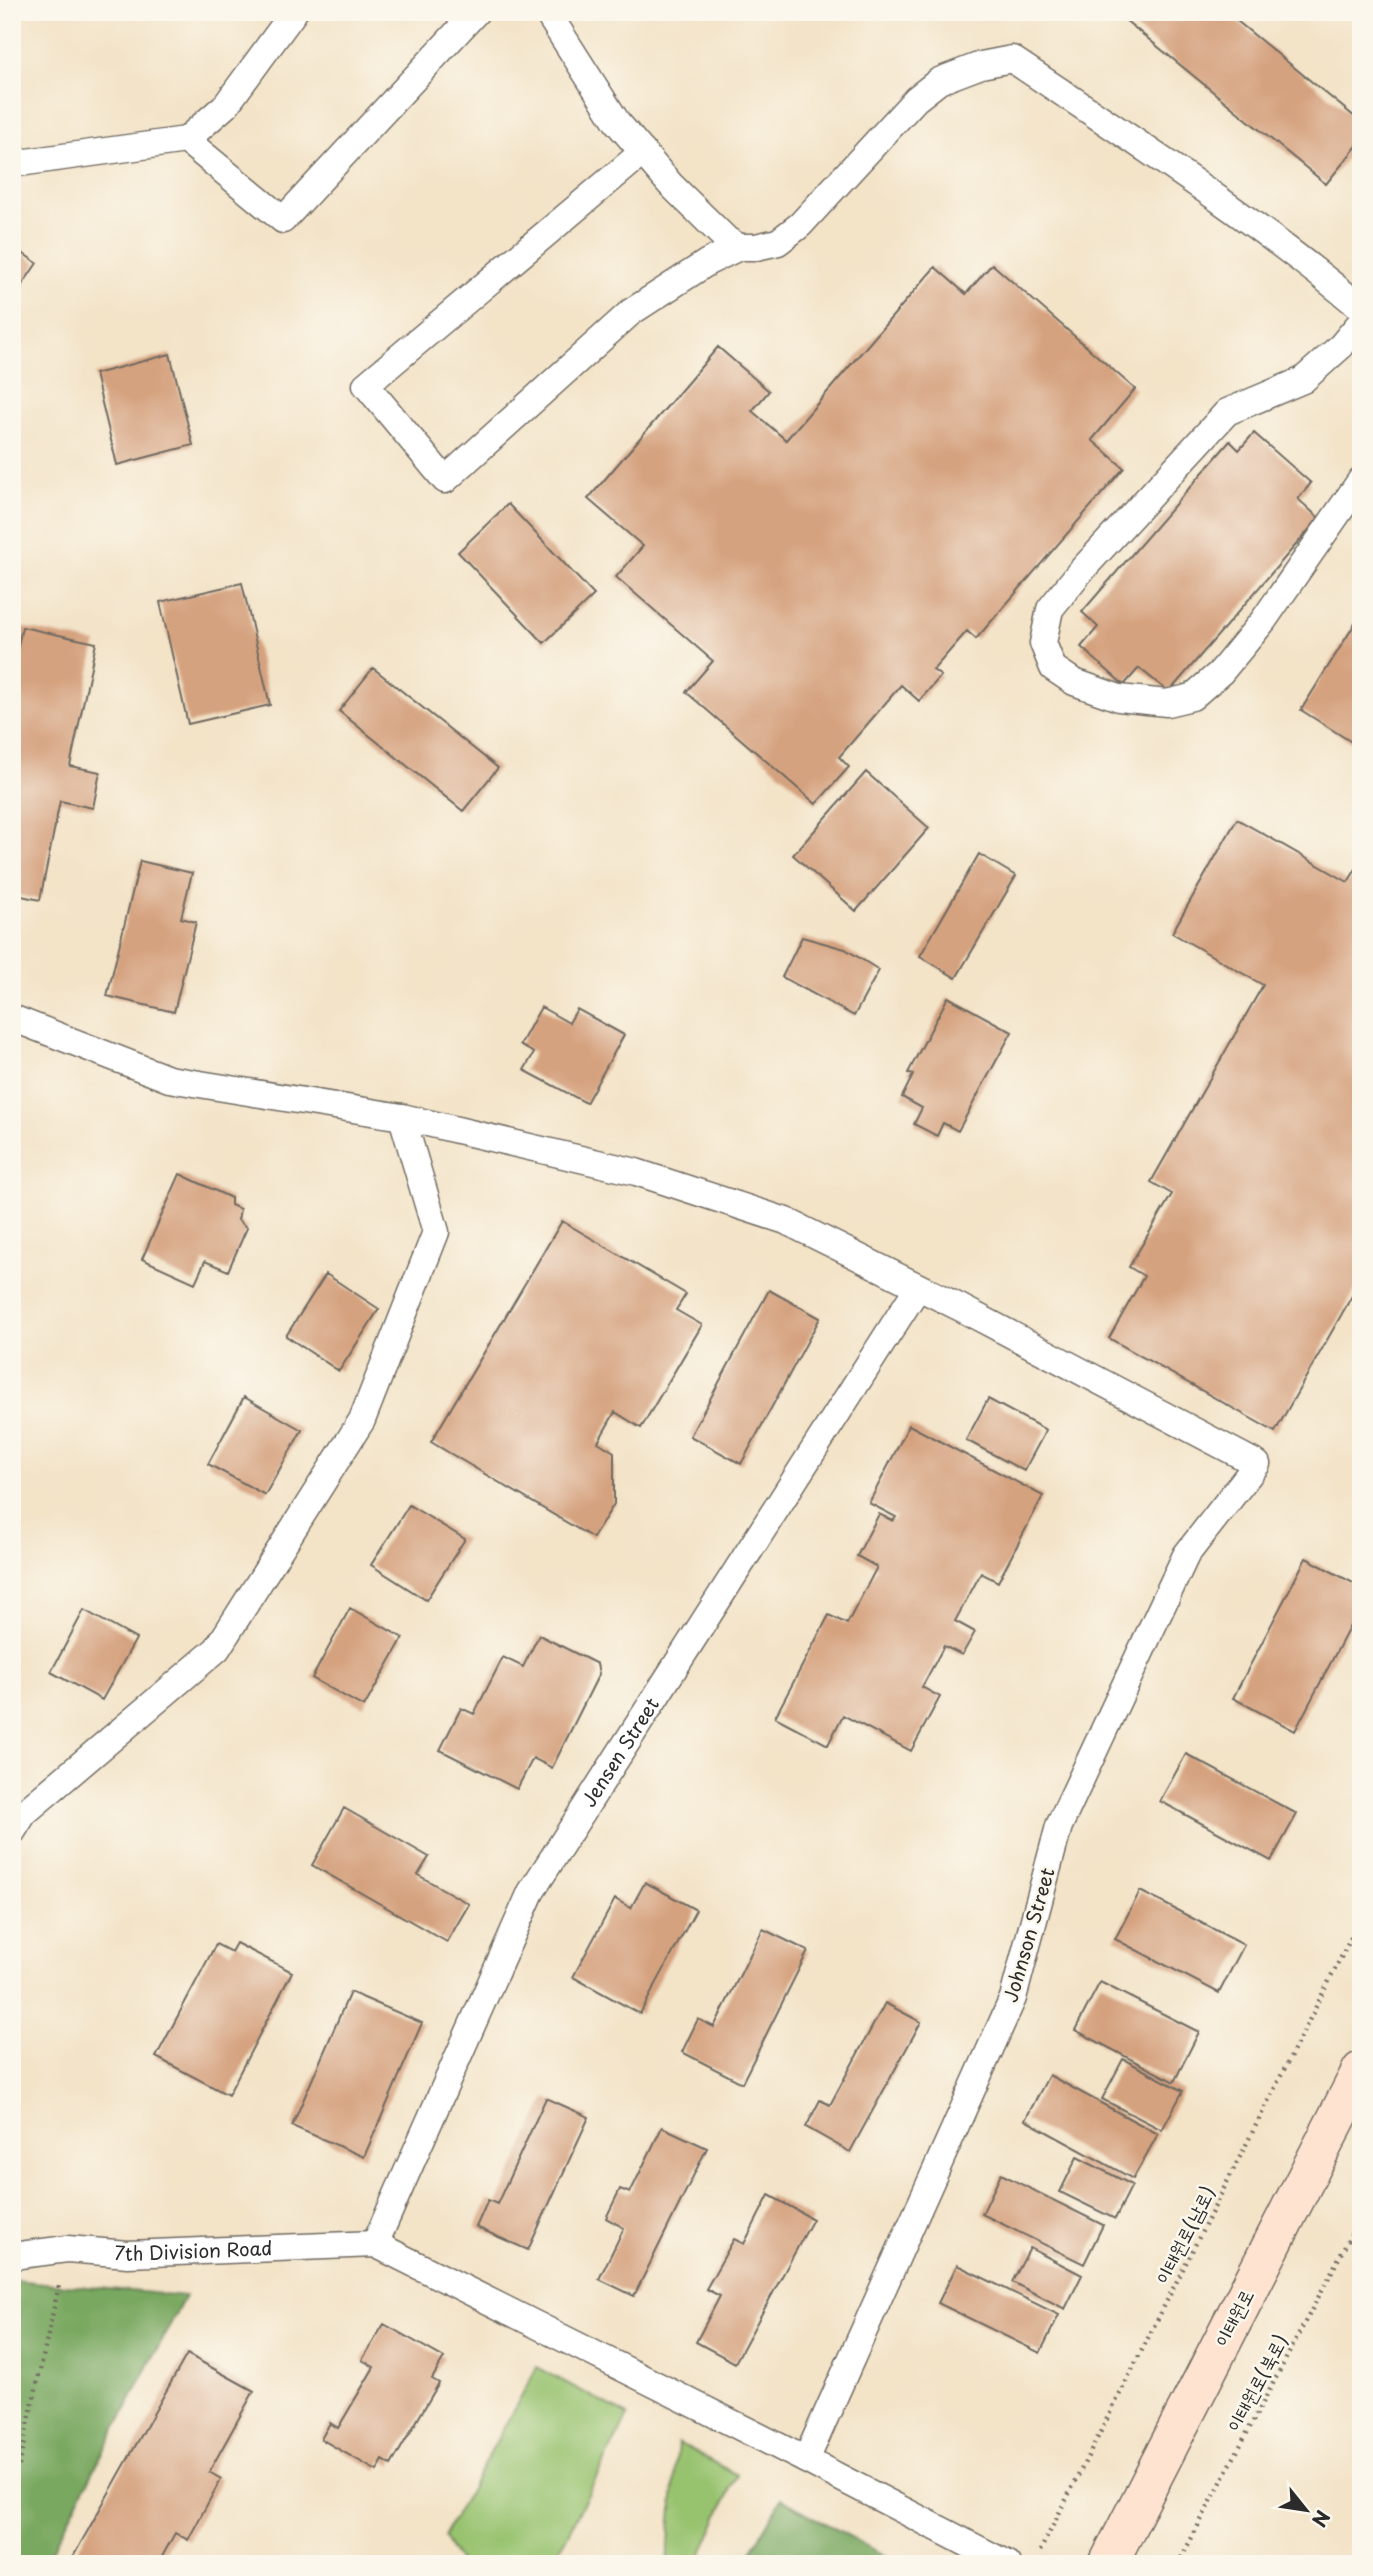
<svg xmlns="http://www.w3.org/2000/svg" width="1373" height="2576" font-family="'Playpen Sans','Poor Story',sans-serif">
  <rect width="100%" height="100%" fill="#fbf7ec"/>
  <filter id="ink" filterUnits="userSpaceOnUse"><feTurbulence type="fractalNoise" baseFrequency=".0143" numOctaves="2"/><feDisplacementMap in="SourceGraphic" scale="14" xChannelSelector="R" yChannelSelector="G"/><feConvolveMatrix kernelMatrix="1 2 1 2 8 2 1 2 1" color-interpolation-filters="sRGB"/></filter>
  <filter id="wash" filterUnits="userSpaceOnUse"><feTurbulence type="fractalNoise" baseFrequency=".00686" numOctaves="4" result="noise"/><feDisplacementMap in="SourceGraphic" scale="28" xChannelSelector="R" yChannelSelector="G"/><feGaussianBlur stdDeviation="1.57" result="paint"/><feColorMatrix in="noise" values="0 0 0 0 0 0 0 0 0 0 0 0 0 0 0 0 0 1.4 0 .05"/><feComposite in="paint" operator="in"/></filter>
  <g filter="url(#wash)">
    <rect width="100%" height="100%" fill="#f3e3c7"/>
    <path fill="#97c26e" stroke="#61764c" stroke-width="2" d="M537,2367l91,49 -64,125 -17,23h-87l-16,-27z
      M678,2443l59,32 -40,89h-30z"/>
    <path fill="#79a861" stroke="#526a46" stroke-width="2" d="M12,2280l173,16 -140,268h-33z
      M781,2499l119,65h-156z"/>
    <g id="blocks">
      <path fill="#d5a27f" d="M1129,12h97l135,110v19l-35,43 -202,-165z
        M12,246l25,17 -25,37z
        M992,264l143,125 -43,51 32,28 -148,171 -9,-8 -34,39 8,6 -22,25 -18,-16 -62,72 10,10 -33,37 -130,-112 27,-31 -97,-84 27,-31 -55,-47 130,-152 51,44 -17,20 34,29 149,-173 31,27z
        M170,354l23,91 -76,20 -22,-91z
        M1254,433l57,50 -13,16 21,19 -150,174 -30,-24 -15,17 -43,-38 17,-20 -16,-15 148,-171 9,9z
        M508,504l86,91 -50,48 -86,-91z
        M242,583l28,122 -82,19 -28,-122z
        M1361,614v134l-60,-38z
        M22,627l74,16 -26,123 30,6 -7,36 -33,-7 -20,99 -28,-6v-218z
        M373,668l125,100 -35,43 -124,-100z
        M866,772l63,56 -73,83 -63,-56z
        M1237,819l111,63 8,-13 5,3v408l-86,152 -166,-94 35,-62 -15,-9 43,-73 -21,-12 112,-197 -91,-52z
        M979,854l37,22 -60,102 -36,-22z
        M140,861l52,12 -11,45 15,4 -22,90 -67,-16z
        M802,937l43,12 34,21 -25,46 -72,-39z
        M948,997l64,35 -54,99 -15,-8 -6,13 -23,-12 8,-16 -20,-11 11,-22 -5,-2z
        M541,1007l28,16 8,-14 47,26 -38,68 -62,-33 10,-17 -14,-8z
        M180,1174l51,24v7l9,4 -2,11 9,8 -19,43 -23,-10 -10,22 -53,-24z
        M562,1221l124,73 -10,16 26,15 -61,103 -26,-16 -17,30 16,10v52l-21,34 -162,-96z
        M326,1274l53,35 -40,62 -53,-35z
        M769,1290l51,28 -79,146 -51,-28z
        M244,1397l58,33 -37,65 -57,-31z
        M988,1399l58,31 -22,41 -58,-31z
        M909,1425l134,71 -45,86 -17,-9 -26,48 20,11 -13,23 -18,-9 -22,41 18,10 -29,54 -68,-36 -15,30 -53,-28 54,-102 18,9 30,-57 -20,-11 22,-42 14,7 3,-4 -27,-14z
        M409,1505l56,34 -39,61 -55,-35z
        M1306,1558l55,29v18l-66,126 -62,-33z
        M350,1608l53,30 -39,69 -52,-29z
        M84,1610l52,29 -34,61 -51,-28z
        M539,1635l58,29 2,10 -47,94 -19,-10 -16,31 -77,-39 21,-42 13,6 29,-57 20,10z
        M1186,1754l111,60 -26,47 -111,-60z
        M344,1808l85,49 -11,18 51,29 -22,38 -135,-77z
        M645,1882l51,28 -56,104 -67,-37 42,-78 16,9z
        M1140,1891l104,54 -25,48 -104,-54z
        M763,1929l45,22 -66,132 -60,-31 16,-33 16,8z
        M236,1943l56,29 -64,123 -72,-38 60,-113 15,8z
        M1100,1982l99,50 -25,50 -99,-52z
        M350,1992l72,31 -58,134 -72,-31z
        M885,2003l36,19 -71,130 -44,-25 14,-27 10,5z
        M1123,2059l60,32 -21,39 -60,-31z
        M1049,2075l109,59 -25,45 -108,-59z
        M546,2098l43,19 -61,133 -52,-23 12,-27 9,4z
        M662,2127l45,21 -73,148 -35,-17 25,-51 -18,-10 14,-29 10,4z
        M1077,2157l55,28 -17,34 -55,-27z
        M1001,2174l102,51 -19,39 -102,-50z
        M769,2195l44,24 -78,144 -39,-21 24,-46 -14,-7 28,-50 10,5z
        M1030,2248l52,27 -17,34 -53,-27z
        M957,2265l102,50 -19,38 -102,-50z
        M384,2324l60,34 -12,21 7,4 -48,82 -8,-5 -6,11 -56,-32 9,-16 8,5 36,-61 -12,-7z
        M187,2354l67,37 -45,81 12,7 -33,61 -13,-7 -17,31h-89z"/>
    </g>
  </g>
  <g filter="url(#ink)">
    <use href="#blocks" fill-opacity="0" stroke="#716b62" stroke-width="2"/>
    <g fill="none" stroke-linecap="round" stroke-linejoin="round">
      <defs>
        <g id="service">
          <path d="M547,12l70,110 53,62 57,56 12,7"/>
          <path d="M186,140l97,80 193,-208"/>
          <path d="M643,152l-277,233 79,95 186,-168 77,-50 31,-15h17l22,-5 22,-17 116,-126 23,-18 42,-16 31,-6c119,80 239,157 349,249"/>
          <path d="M12,164l174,-24 40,-35 68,-93"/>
          <path d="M1361,322l-20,24 -38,34 -76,32 -148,161 -29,36 -7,34 10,25 21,14 45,16 48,5 25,-6 29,-25 42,-51 98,-141"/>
          <path d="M12,1018l157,61 233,38 234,55 150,49 175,87 296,156 -71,91 -127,271 -46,172 -207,462"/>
          <path d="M12,1832l12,-19 193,-164 145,-229 74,-188 -34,-115"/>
          <path id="s1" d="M375,2244l156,-352 387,-605"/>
          <path id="s2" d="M12,2256l55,-7 61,5 247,-10 431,216 201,104"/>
        </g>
        <path id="secondary" d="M1108,2564l253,-493"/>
      </defs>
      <use href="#service" stroke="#716b62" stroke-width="29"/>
      <use href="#secondary" stroke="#716b62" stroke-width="41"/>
      <path stroke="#716b62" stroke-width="4.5" stroke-dasharray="2 5" stroke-linecap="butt" d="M12,2478l7,-13 40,-180
        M1040,2551l321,-633
        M1178,2564l183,-348"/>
      <use href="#service" stroke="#fff" stroke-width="26"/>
      <use href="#secondary" stroke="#fee3d1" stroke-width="38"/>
    </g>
  </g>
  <g text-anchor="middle" stroke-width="5" stroke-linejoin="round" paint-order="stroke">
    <g font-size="19" fill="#2b2b2b" stroke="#fbf7ec">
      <text dy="7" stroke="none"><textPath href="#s1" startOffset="551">Jensen Street</textPath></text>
      <text transform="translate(1029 1935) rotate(-74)" y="7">Johnson Street</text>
      <text transform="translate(1185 2235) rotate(-63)" y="7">이태원로(남로)</text>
      <text dy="7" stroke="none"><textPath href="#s2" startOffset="182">7th Division Road</textPath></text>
      <text transform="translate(1234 2318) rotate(-63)" y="7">이태원로</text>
      <text transform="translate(1257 2383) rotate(-62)" y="7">이태원로(북로)</text>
    </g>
  </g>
  <rect width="1373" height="2576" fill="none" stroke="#fbf7ec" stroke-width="42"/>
  <g transform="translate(1306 2510) rotate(120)" stroke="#fbf7ec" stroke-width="5" paint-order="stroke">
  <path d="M0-5L12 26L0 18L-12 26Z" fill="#2b2b2b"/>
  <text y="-10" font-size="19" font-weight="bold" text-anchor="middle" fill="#2b2b2b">N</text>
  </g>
</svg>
